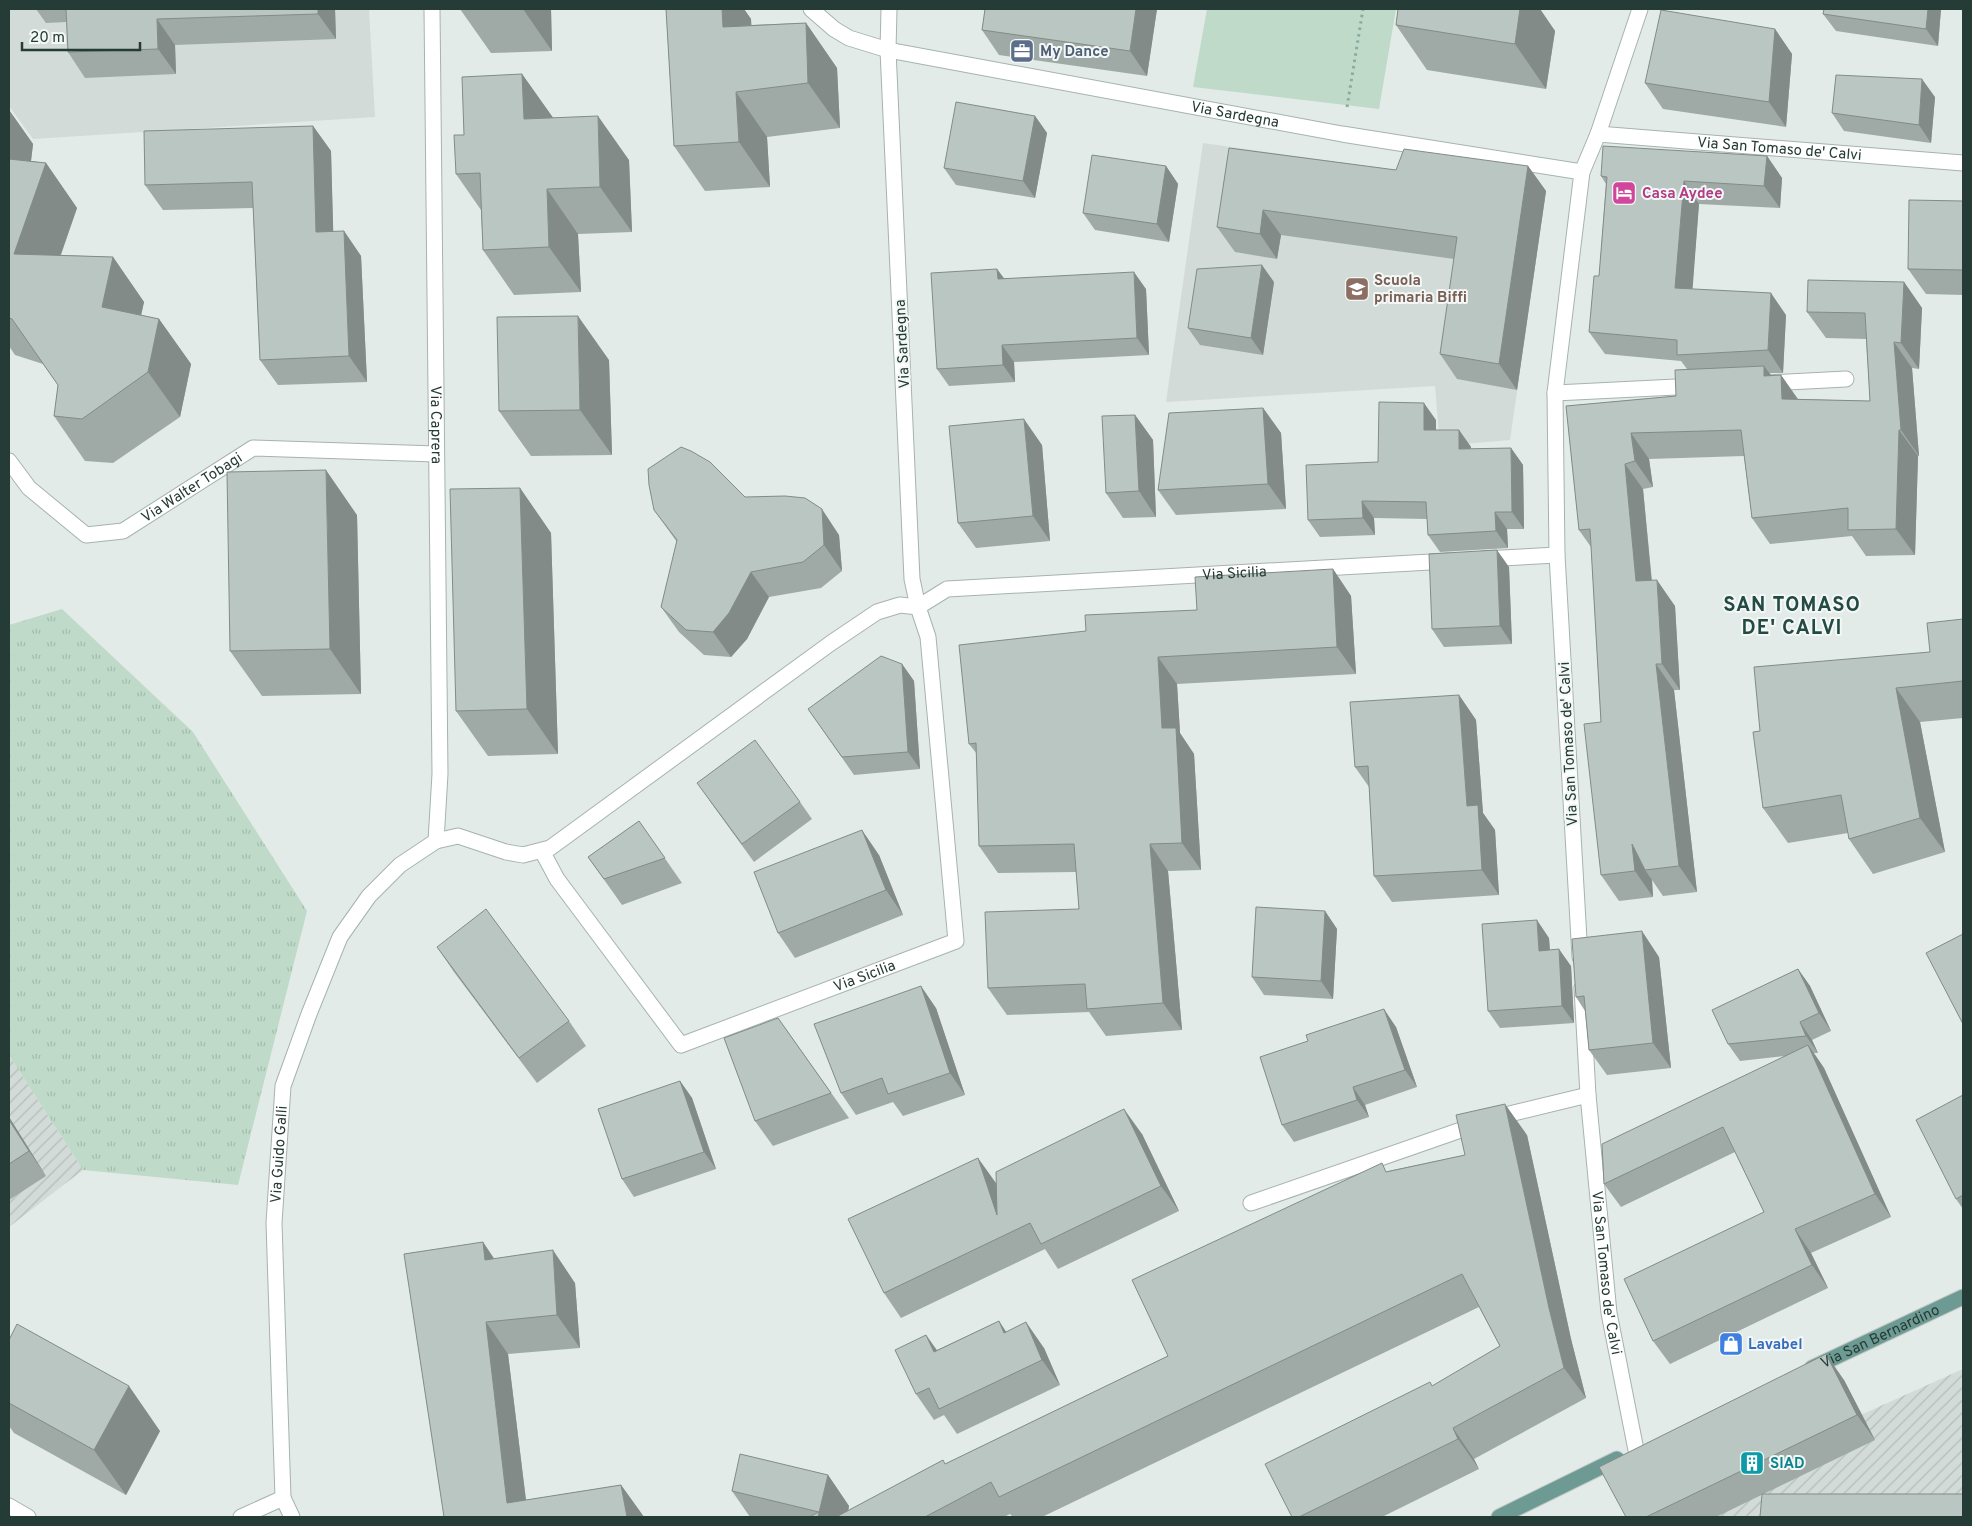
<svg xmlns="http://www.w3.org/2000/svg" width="1972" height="1526" font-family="Overpass,sans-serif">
  <defs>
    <pattern id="industrial-furrows" width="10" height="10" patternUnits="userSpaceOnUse" patternTransform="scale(1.25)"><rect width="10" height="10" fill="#d2dbd7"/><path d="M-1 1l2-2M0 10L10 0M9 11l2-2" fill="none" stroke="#b4bdb9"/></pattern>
    <pattern id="grass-tufts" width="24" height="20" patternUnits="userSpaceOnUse" patternTransform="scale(1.25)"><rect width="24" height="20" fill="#bfdac8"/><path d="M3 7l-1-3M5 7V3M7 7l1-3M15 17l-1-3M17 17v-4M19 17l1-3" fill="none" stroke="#a4bcac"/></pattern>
  </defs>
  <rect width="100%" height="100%" fill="#e3ebe8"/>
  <path fill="#d2dbd7" d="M9,9h360l6,108 -342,22 -24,-33z
    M1203,143l343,48 -36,249 -70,6 -5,-60 -269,16z"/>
  <path fill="url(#industrial-furrows)" d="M9,1055l74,115 -74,57z
    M1963,1369v148h-330z"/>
  <path fill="url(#grass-tufts)" d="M62,609l131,123 114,179 -69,274 -155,-15 -74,-115v-430z"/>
  <path fill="#bfdac8" d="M1207,9h189l-17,100 -186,-22z"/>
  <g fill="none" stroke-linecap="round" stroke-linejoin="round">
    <defs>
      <g id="minor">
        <path id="s1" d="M432,9l8,765 -4,67"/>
        <path id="s2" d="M889,9l-1,41 454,84 240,38"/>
        <path id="s3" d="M1598,134l365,29"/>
        <path d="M1767,383l79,-4"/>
        <path d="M1555,393l141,-7"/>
        <path id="s4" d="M9,461l20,27 57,47 37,-4 130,-83 183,6"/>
        <path d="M1483,559l74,-4"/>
        <path id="s5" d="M542,851l15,28 124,166 275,-104 -28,-304 -10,-30 -6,-28 -24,-529 -39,-12 -15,-9 -23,-20"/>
        <path d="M1580,957l-23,-402 -2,-162 27,-221 16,-38 42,-125"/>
        <path id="s6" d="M1582,988l6,107 21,218 27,137"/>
        <path d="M1251,1203l250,-87 87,-21"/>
        <path d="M9,1506l19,11"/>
        <path d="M241,1517l42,-19"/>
        <path id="s7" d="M292,1517l-9,-19 -9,-275 9,-137 26,-72 31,-77 29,-41 31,-31 36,-24 22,-5 48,16 17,3 27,-7 281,-205 46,-31 23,-7 18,2 29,-18 501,-28"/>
      </g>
      <g id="major">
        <path id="s8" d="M1812,1368l151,-71"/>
        <path d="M1499,1517l118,-58"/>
      </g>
    </defs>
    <use href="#minor" stroke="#a6b3af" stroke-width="17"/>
    <use href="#major" stroke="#c2c8c7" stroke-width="17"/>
    <path stroke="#88aba2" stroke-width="3" stroke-dasharray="2.5 4" stroke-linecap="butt" d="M1347,107l16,-98"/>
    <use href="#minor" stroke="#fff" stroke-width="15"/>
    <use href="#major" stroke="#6d9b93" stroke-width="15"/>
  </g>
  <path fill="#9faaa6" d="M36,9h299l1,30 -161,6 1,29 -91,4 -17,-26 -1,-30 -21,1z
    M460,9h91l1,42 -61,2z
    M666,9h78l7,10v6l55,-2 31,45 3,60 -73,9 3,50 -65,4 -31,-45z
    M985,9h172l-10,67 -148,-21 -17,-25z
    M1398,9h142l15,22 -9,58 -119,-19 -31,-45z
    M1824,9h117l-3,37 -102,-15 -13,-17z
    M1775,29l17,25 -6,73 -123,-18 -18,-26z
    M522,74l31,44 76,42 3,72 -54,2 3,58 -67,3 -31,-45 -2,-40 -25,-36 8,-39z
    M1935,97l-4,46 -87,-12 -12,-18z
    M9,110l24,34 -2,17 15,2 31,45 -16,47 52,2 31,45 -3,13 18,4 32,45 -11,53 -67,46 -28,-2 -31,-45 4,-31 -15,-21 -28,-9 -6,-9z
    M1035,116l12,17 -12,65 -79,-13 -12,-17z
    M313,126l18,25 2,81 11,-1 17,25 6,126 -89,3 -18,-25 -7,-152 -90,2 -18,-25z
    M1229,148l167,22 132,-4 18,25 -29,199 -60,-11 -17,-25 14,-95 -173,-24 -4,24 -42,-7 -18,-25z
    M1767,156l15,22 -2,30 -81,-4 -7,85 94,26 -3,58h-13l1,3 10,-1 17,24 72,2 -4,-62 -40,-1 -19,-26 97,-30 18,26 -3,61 -7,-1 7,88h-1l-3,99 -49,1 -14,-20 -82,8 -18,-26 -8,-62 -95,3 4,28 -10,2 9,92 23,25 5,84h-6l23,202 -34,4 -11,-16 1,17 -34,4 -18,-26v-153l-10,-175 -12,-17 -13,-124 110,-10 11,-27 -6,-8 -76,-7 -16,-22 10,-56 7,-92 -5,-8z
    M1166,166l12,18 -9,58 -74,-12 -12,-17z
    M1963,201v94l-37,-1 -18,-25z
    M997,269l7,9 142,11 3,66 -135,7 1,20 -66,4 -12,-17z
    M1274,282l-11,73 -63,-10 -12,-17z
    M609,360l3,95 -81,1 -32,-45z
    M1263,408l18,25 5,76 -110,6 -18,-25z
    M1135,415l18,25 3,77 -33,1 -17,-25z
    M1436,420v10h23l12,17v2l40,-1 12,17 1,64h-17l1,19 -68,4 -12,-17 -1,-16 -53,-1 1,17 -55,2 -12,-17 70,-58z
    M1042,445l8,96 -74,7 -18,-25z
    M520,488l31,45 7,221 -70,2 -32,-45z
    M745,497l94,38 3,36 -21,17 -52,9 -22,42 -16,18 -27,-2 -25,-23 -18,-25 16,-65 -23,-32z
    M357,515l4,179 -99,2 -32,-45z
    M1509,567l3,77 -68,3 -12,-18z
    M1333,569l18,27 5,78 -179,10 3,49 14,21 7,116 -33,1 14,159 -76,6 -17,-24 -82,3 -19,-27 91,-79 -3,-37 -78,1 -19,-27 -2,-92 -8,-10 117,-113 111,-21z
    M1963,619v99l-43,4 25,130 -72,22 -24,-35 -1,-6 -60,10 -25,-35 -3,-77 170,-79z
    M902,664l12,17 6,88 -66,6 -46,-66z
    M1459,695l17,25 7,93 12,17 4,65 -107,7 -18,-26 -5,-89 -14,-20z
    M709,800l91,2 12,17 -58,43z
    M639,821l43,62 -60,22 -34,-48z
    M879,855l24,60 -108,43 -17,-25z
    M1325,911l12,18 -4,70 -69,-4 -12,-18z
    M1549,938l1,12 21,16 3,57 -74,5 -12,-17z
    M437,947l132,74 17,25 -49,37 -83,-111z
    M1659,957l12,111 -64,7 -18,-25 -4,-39 -9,-14z
    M1798,969l12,17 21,45 -19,9 6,13h-4l10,15 67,149 -80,36 17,35 -158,76 -17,-23 111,-129 -29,-60 -114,55 -17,-23 180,-128 -44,5 -12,-17z
    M936,1008l29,87 -62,21 -10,-14 -37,13 -15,-22z
    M778,1018l71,100 -76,28 -18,-25z
    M1396,1027l21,60 -52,18 4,12 -75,25 -12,-17z
    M680,1081l12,17 24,71 -82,28 -12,-18z
    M1963,1095v114l-7,-10z
    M9,1117l37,59 -37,24z
    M1142,1134l37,77 -121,58 -13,-20 -144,69 -17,-25 112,-110v2z
    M1527,1135l44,204 15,59 -112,61 5,10 -97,48h-90l141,-131 67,-40 -21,-39 -437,210h-29l-3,-3 -6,3h-254l-18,-26 96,-16 21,31 -1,5 320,-155 220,-185 77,-16z
    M483,1242l11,17 81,24 5,65 -72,6 18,146 95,-15 23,32h-200z
    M999,1321l7,11 38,16 16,37 -103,49 -13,-19 -10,5 -18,-26 10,-59 11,15z
    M9,1340l151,91 -34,64 -112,-62 -5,-7z
    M1844,1380l31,60 -159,77h-90z"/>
  <path fill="#828b87" d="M318,9h17l1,30 -18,-25z
    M523,9h28l1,42z
    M722,9h22l7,10 4,52 -32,-44z
    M1136,9h21l-10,67 -17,-25z
    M1513,9h27l15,22 -9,58 -31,-45z
    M1928,9h13l-3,37 -12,-17z
    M157,19l18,26 1,29 -18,-25z
    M806,23l31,45 3,60 -32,-45z
    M1775,29l17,25 -6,73 -17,-25z
    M522,74l32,45h-30z
    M1922,79l13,18 -4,46 -12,-18z
    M736,92l31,45 3,50 -31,-45z
    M9,110l24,34 -7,59 -17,-26z
    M598,116l31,44 3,72 -32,-45z
    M1035,116l12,17 -12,65 -12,-17z
    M313,126l18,25 3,107 -18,-26z
    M1767,156l15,22 -2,30 -16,-22z
    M46,163l31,45 -32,91 -31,-45z
    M1166,166l12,18 -9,58 -12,-18z
    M1528,166l18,25 -29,199 -18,-26z
    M1684,181l15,23 -8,106 -16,-22z
    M547,189l31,45 3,58 -32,-45z
    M1263,210l18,25 -4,24 -17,-25z
    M344,231l17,25 6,126 -18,-26z
    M113,257l31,45 -11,50 -31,-45z
    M1262,265l12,17 -11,73 -12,-17z
    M997,269l12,17 -11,-7z
    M1134,272l12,17 3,66 -12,-17z
    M1904,282l18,26 -3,61 -18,-26z
    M1771,293l15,22 -3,58 -15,-23z
    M578,316l31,44 3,95 -32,-45z
    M159,319l32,45 -11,53 -32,-45z
    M1894,342l18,26 7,88 -18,-26z
    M1002,345l12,17 1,20 -12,-17z
    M1764,366l18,24 -1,-15 18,26 1,24 -36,-49z
    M1424,403l12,17v27l-12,-17z
    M1263,408l18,25 5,76 -18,-25z
    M1135,415l18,25 3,77 -17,-26z
    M1024,419l18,26 8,96 -17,-25z
    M1459,430l12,17v19l-12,-17z
    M1899,430l19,26 -3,99 -19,-26z
    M1631,433l18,26 4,28 -18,-26z
    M1511,448l12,17 1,64 -12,-17z
    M1625,464l18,25 11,118 -18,-26z
    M326,470l31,45 4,179 -31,-45z
    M520,488l31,45 7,221 -31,-45z
    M1362,501l12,17 1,17 -12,-17z
    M822,509l17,26 3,36 -18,-26z
    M1495,512l12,17 1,19 -12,-17z
    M1497,550l12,17 3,77 -12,-18z
    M1333,569l18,27 5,78 -19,-27z
    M751,572l18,25 -22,42 -16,18 -18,-25z
    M1657,580l18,26 5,84 -18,-26z
    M1158,657l19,27 3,49 14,21 7,116 -19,-27 -20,-115z
    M902,664l12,17 6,88 -12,-17z
    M1656,664l18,26 23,202 -18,-26z
    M1896,688l24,34 25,130 -25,-34z
    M1459,695l17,25 7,93 12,17 4,65 -17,-25 -15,-64z
    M862,830l17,25 24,60 -17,-25z
    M1150,844l18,27 14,159 -19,-27z
    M1632,844l13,26 7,10 1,17 -18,-26z
    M1325,911l12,18 -4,70 -12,-18z
    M1537,920l12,18 2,30 -12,-17z
    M1642,931l17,26 12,111 -18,-25z
    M1559,949l12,17 3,57 -12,-17z
    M1798,969l12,17 21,45 -12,-18z
    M921,986l15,22 29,87 -15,-22z
    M1384,1009l12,18 21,60 -12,-17z
    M1800,1022l12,18 6,13 -12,-17z
    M1808,1045l16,23 67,149 -16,-23z
    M680,1081l12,17 24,71 -12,-17z
    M1353,1087l12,18 4,12 -12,-17z
    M1505,1104l22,31 44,204 15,59 -22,-30 -15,-60z
    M1124,1109l18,25 37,77 -18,-25z
    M9,1117l37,59 -17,-25 -20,-31z
    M978,1158l18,25 16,48 -15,-16z
    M1795,1229l16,24 17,35 -16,-23z
    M483,1242l22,33 -20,-15z
    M553,1250l22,33 5,65 -23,-33z
    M999,1321l17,26 -12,-14z
    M486,1322l22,32 20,163 -21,-14z
    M1026,1322l18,26 16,37 -18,-25z
    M926,1335l18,26 -10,-9z
    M1826,1354l18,26 31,60 -18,-25z
    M129,1386l31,45 -34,64 -32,-45z
    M1453,1428l21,31 5,10 -21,-30z
    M828,1475l21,31 -2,11h-29z
    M621,1485l23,32h-17z"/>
  <path fill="#b9c6c1" stroke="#828b87" d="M66,9h252v5l-161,5 1,30 -90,3z
    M666,9h56l1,18 83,-4 2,60 -72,9 3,50 -65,4z
    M985,9h151l-6,42 -148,-21z
    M1398,9h122l-5,35 -119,-19z
    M1824,9h104l-2,20 -103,-15z
    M1661,10l114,19 -6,73 -124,-19z
    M522,74l2,45 74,-3 2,71 -53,2 2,58 -66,3 -3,-77 -24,1 -2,-39h10l-2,-58z
    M1836,75l86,4 -3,46 -87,-12z
    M956,102l79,14 -12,65 -79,-13z
    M313,126l3,106 28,-1 5,125 -89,4 -8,-178 -107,3 -1,-54z
    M1603,146l164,10 -3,30 -80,-5 -9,107 96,5 -3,57 -91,5v-15l-88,-8 5,-56h5l8,-99 -6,-1z
    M1229,148l167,22 8,-21 124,17 -29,198 -59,-10 17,-117 -194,-27 -3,24 -43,-7z
    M1092,155l74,11 -9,58 -74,-11z
    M9,159l37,4 -32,91 99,3 -11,50 57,12 -11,53 -66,47 -28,-3 4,-31 -46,-66 -3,-1z
    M1909,200l54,1v69l-55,-1z
    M1262,265l-11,73 -63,-10 9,-59z
    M997,269l1,10 136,-7 3,66 -135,7 1,20 -66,4 -6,-96z
    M1808,280l96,2 -3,61 -7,-1 7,88h-2l-3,99 -48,1v-22l-96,10 -11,-88 -110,3 4,28 -10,3 11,117 21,-1 5,84h-6l23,202 -34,4 -13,-26 3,27 -34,4 -17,-151 17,-2 -11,-193 -11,1 -13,-124 110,-10 -1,-26 89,-4v10l17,-1 1,24 88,2 -5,-88 -58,-1z
    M578,316l2,94 -81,1 -2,-94z
    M1379,402l45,1v27h35v19l52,-1 1,64h-17l1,19 -68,4 -2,-33 -64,-1 1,17 -55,2 -2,-55 72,-3z
    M1263,408l5,76 -110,6 11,-77z
    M1135,415l4,76 -33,2 -4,-77z
    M1024,419l9,97 -75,7 -9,-97z
    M681,447l10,4 19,11 35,35 40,-1 20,2 17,11 2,36 -21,17 -52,10 -22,41 -16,19 -27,-2 -25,-23 16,-67 -23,-30 -5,-25 -1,-16z
    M326,470l4,179 -100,2 -3,-179z
    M520,488l7,221 -71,2 -6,-222z
    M1497,550l3,76 -68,3 -3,-75z
    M1333,569l4,78 -179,10 4,71h14l6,115 -32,1 13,159 -76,6 -2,-25 -97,4 -3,-76 94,-3 -5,-65 -95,2 -3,-103 -7,1 -10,-99 127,-14 -1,-16 112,-5 -2,-33z
    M1963,619v62l-67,7 24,130 -71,21 -8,-44 -78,13 -10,-76 7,-1 -6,-64 176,-15 -3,-29z
    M881,656l21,8 6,88 -66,5 -34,-48z
    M1459,695l8,111 11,-1 4,65 -108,6 -6,-110 -13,1 -5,-65z
    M755,740l45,62 -58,42 -45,-61z
    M639,821l26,37 -61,21 -16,-22z
    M862,830l24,60 -108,43 -24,-61z
    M1256,907l69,4 -4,70 -69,-4z
    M486,909l83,112 -50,37 -82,-111z
    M1537,920l2,31 20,-2 3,57 -74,5 -6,-87z
    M1642,931l11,112 -64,7 -5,-54 -8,1 -4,-58z
    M1963,934v90l-37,-71z
    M1798,969l21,44 -19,9 6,14 -78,8 -16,-34z
    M921,986l29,87 -62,21 -6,-16 -41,15 -27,-69z
    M1384,1009l21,61 -52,17 4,13 -75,25 -22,-68 48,-16 -2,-6z
    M778,1018l53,75 -76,28 -31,-83z
    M1808,1045l67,149 -80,35 17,36 -159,76 -29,-62 140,-67 -41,-85 -119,57 -2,-40z
    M680,1081l24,71 -82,27 -24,-70z
    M1963,1095v100l-7,4 -40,-79z
    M1505,1104l44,204 15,60 -111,60 5,11 -159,78h-7l-27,-53 165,-82 2,4 68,-40 -38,-72 -463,223 -8,-15 -66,35h-89l107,-57 2,4 223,-108 -36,-76 250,-117 4,9 79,-17 -9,-40z
    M1124,1109l37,77 -120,58 -11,-21 -146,70 -36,-74 130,-61 19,57 -1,-43z
    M9,1120l20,31 -20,13z
    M483,1242l2,18 68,-10 4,65 -71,7 21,181 114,-18 6,32h-183l-40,-263z
    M999,1321l5,12 22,-11 16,38 -103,49 -10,-21 -13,6 -21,-44 31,-15 8,17z
    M17,1324l112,62 -35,64 -85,-47v-63z
    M1826,1354l31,61 -211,102h-20l-27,-50z
    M740,1454l88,21 -10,42h-9l10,-5 -87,-21z
    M1762,1494h201v23h-203z"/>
  <defs>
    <symbol id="office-square" viewBox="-11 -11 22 22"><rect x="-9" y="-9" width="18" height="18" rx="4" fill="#5c6f8a" stroke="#f3f8f6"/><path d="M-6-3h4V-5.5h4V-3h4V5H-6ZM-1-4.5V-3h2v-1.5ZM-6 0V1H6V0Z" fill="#fff"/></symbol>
    <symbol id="hotel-square" viewBox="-11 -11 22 22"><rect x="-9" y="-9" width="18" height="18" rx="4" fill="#d1479c" stroke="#f3f8f6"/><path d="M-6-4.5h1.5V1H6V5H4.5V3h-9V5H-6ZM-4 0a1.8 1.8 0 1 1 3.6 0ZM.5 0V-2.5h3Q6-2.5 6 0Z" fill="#fff"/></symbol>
    <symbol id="school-square" viewBox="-11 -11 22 22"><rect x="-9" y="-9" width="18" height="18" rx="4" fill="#8d6e63" stroke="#f3f8f6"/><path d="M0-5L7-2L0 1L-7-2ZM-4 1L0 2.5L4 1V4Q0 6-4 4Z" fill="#fff"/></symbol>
    <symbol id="shop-square" viewBox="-11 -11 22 22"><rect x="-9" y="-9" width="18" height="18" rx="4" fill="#3f7fe0" stroke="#f3f8f6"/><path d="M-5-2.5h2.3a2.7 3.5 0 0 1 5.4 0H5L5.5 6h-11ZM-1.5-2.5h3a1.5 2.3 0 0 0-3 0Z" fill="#fff"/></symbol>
    <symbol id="building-square" viewBox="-11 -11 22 22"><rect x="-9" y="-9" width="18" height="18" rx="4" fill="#0f9aa8" stroke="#f3f8f6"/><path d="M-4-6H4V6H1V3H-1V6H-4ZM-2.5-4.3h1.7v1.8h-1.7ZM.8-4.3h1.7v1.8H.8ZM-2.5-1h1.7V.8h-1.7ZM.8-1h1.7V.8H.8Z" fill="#fff"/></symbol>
  </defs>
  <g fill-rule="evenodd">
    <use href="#office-square" x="1008" y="37" width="28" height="28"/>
    <use href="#hotel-square" x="1610" y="179" width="28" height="28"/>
    <use href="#school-square" x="1343" y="275" width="28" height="28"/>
    <use href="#shop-square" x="1717" y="1330" width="28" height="28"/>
    <use href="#building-square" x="1738" y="1449" width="28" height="28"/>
  </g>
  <g text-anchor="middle" stroke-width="4" stroke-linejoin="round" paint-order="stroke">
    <g font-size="15" font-weight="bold" fill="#4e5e75" stroke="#f3f8f6" text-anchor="start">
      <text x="1040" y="56">My Dance</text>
    </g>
    <g font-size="15" fill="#253b36" stroke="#f3f8f6">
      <text dy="5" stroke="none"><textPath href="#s2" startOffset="394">Via Sardegna</textPath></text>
      <text dy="5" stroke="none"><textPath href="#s3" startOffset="182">Via San Tomaso de' Calvi</textPath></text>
      <text transform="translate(902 344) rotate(-93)" y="5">Via Sardegna</text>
      <text dy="5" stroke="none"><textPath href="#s1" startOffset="416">Via Caprera</textPath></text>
      <text dy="5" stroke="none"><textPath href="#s4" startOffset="226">Via Walter Tobagi</textPath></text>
      <text dy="5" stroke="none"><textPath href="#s7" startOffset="1616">Via Sicilia</textPath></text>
      <text transform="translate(1568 744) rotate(-93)" y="5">Via San Tomaso de' Calvi</text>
      <text dy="5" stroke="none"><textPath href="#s5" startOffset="435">Via Sicilia</textPath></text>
      <text dy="5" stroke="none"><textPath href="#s7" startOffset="365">Via Guido Galli</textPath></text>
      <text dy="5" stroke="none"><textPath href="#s6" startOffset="286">Via San Tomaso de' Calvi</textPath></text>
      <text dy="5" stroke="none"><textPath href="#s8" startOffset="75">Via San Bernardino</textPath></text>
    </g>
    <g font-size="15" font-weight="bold" fill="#b23c85" stroke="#f3f8f6" text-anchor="start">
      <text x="1642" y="198">Casa Aydee</text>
    </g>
    <g font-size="15" font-weight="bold" fill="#785e54" stroke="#f3f8f6" text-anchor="start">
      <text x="1374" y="285">Scuola<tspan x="1374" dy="17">primaria Biffi</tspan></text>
    </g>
    <g font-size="15" font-weight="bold" fill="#366cbe" stroke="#f3f8f6" text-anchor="start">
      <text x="1748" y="1349">Lavabel</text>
    </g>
    <g font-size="15" font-weight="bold" fill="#0d838f" stroke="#f3f8f6" text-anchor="start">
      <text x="1770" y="1468">SIAD</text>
    </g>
    <g font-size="20" font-weight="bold" letter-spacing="1" fill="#234a43" stroke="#f3f8f6">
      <text x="1792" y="611">SAN TOMASO<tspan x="1792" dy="23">DE' CALVI</tspan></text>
    </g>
  </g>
  <rect width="1972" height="1526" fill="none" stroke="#253b36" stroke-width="20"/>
  <path d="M22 42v8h118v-8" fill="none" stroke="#253b36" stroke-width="2.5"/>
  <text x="30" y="42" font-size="15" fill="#253b36" stroke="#f3f8f6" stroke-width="4" paint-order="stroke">20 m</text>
</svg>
